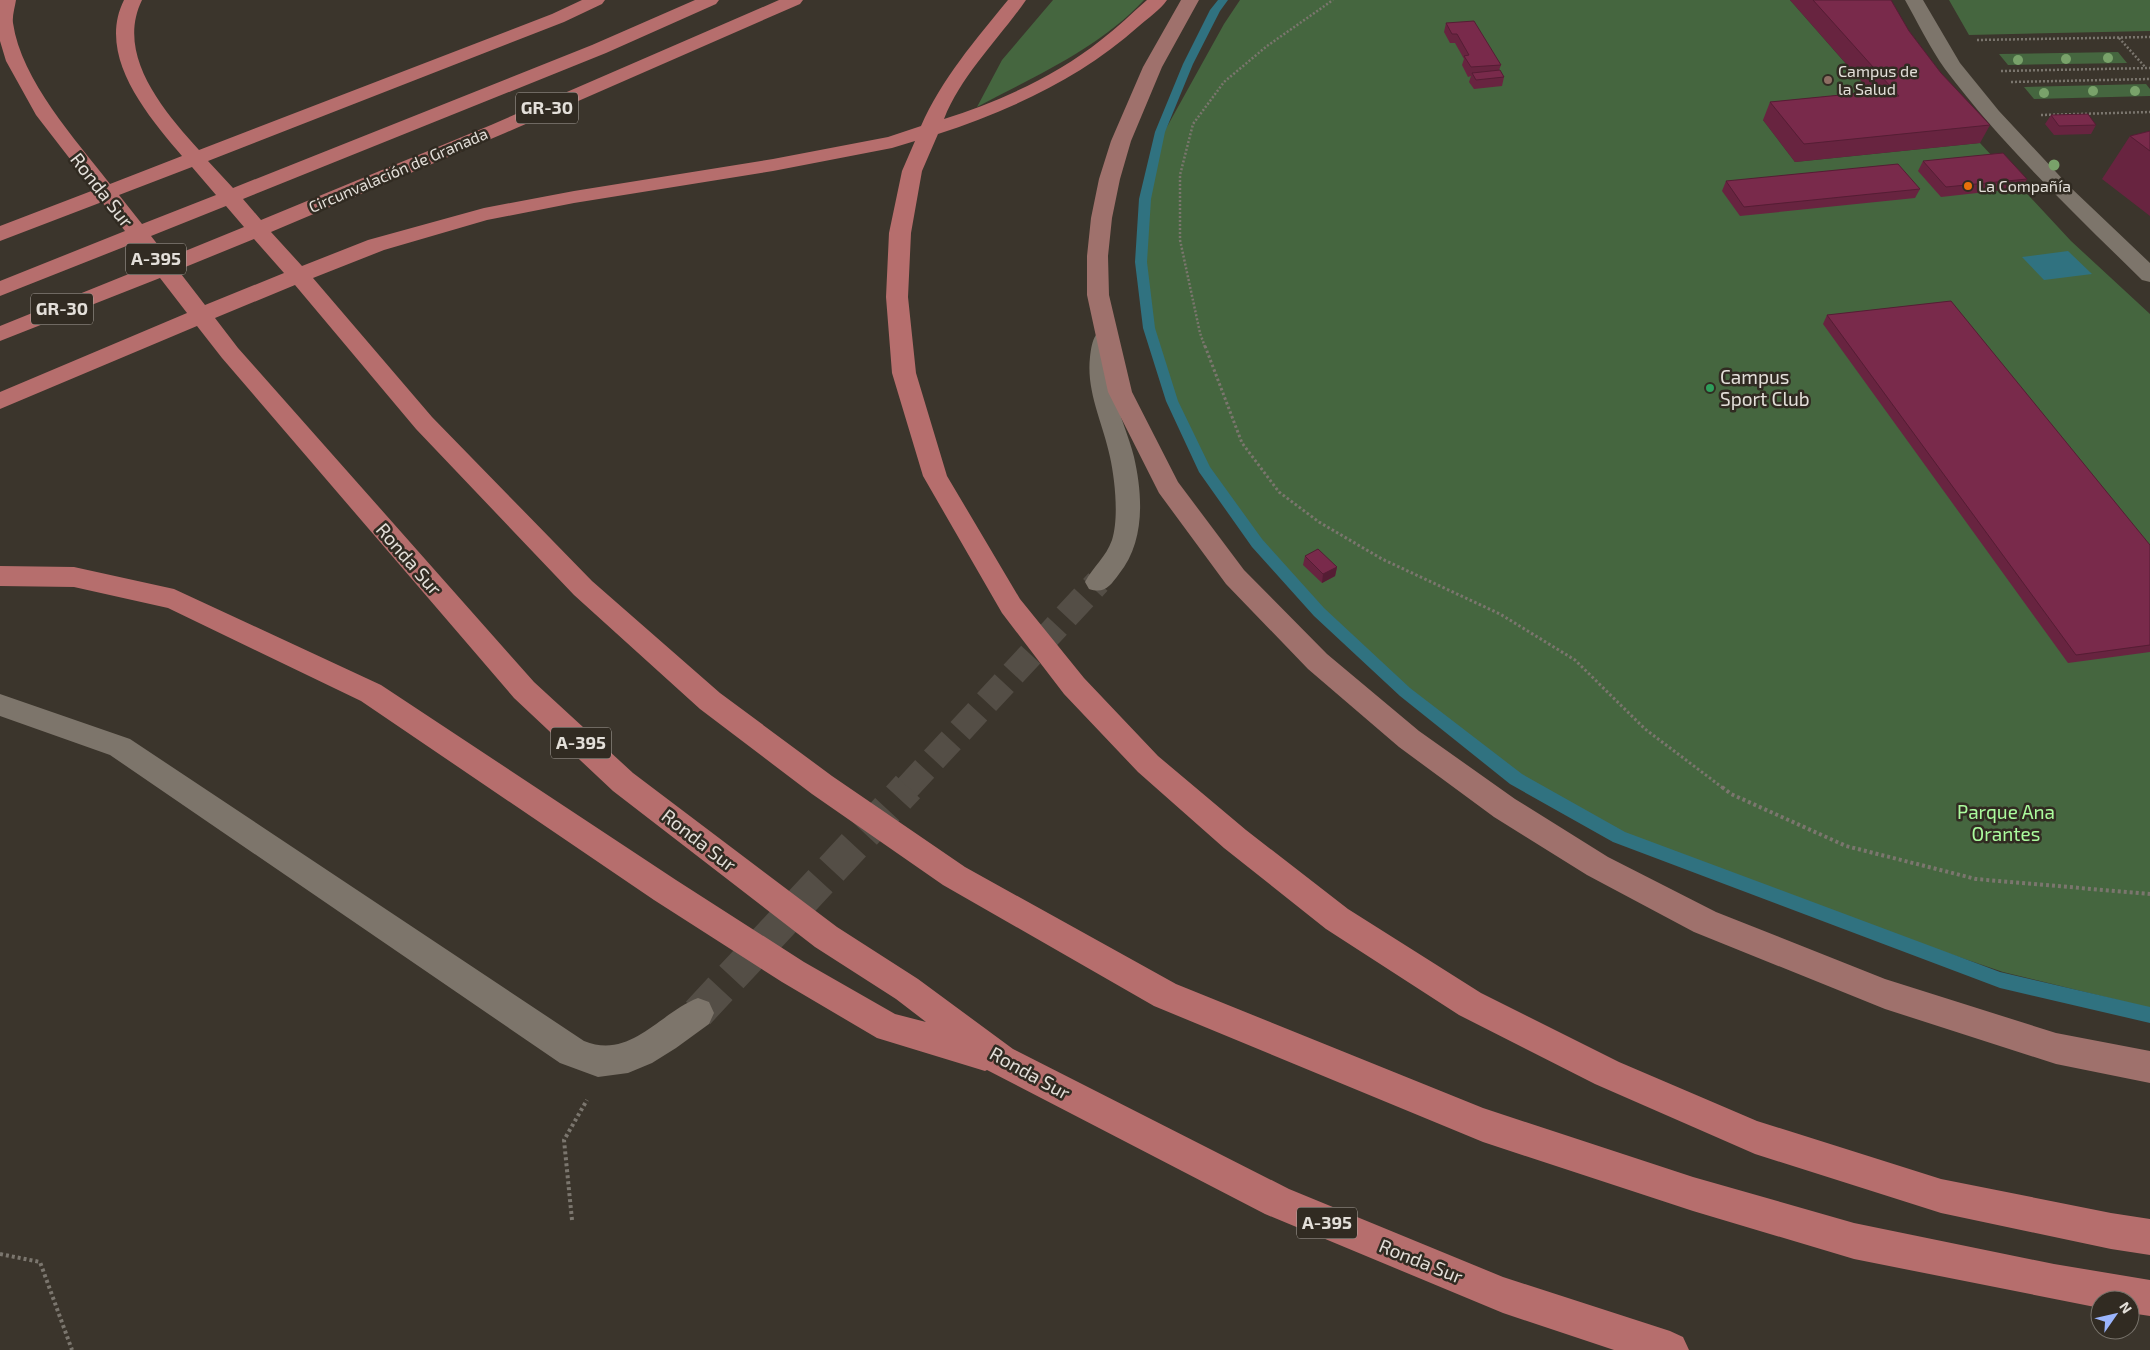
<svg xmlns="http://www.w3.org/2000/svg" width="2150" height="1350" font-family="'Exo 2',sans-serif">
  <rect width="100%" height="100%" fill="#3b352c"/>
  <path fill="#45663f" d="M1053,0h91c-46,49 -109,76 -167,107l25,-47z
    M1240,0h550l100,114 -127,6 32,42 185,-19 91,98 79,73v694l-147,-36 -141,-48 -223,-84 -94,-48 -73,-49 -74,-63 -73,-67 -64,-72 -54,-72 -34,-69 -21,-72 -7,-66 3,-60 15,-68 61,-110z
    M1949,0h201v31l-181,4z
    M2118,52l9,11 -119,2 -9,-11z
    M2146,84l4,5v7l-116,3 -10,-12z"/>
  <path fill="#307280" d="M2068,251l24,23 -48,6 -22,-23z"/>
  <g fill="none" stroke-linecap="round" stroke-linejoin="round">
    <path fill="#307280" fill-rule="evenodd" d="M1218,0h10l-8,11 -27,53 -28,68 -14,67 -4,63 8,66 23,73 32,66 52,72 62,69 86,80 112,86 103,58 375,140 150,35v16l-150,-35 -387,-146 -103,-58 -110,-88 -86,-80 -62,-69 -53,-75 -33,-71 -23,-73 -8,-66 4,-63 16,-67 28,-68 27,-54z"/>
    <path stroke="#544e46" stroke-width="26" stroke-dasharray="26 13" stroke-linecap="butt" d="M907,788l191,-206"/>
    <path stroke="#544e46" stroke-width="33" stroke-dasharray="33 16" stroke-linecap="butt" d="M698,1013l210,-226"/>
    <path stroke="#7b766e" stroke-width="2.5" stroke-dasharray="2 2" stroke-linecap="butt" d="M2119,38l27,30
      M1977,40l173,-3
      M2001,71l149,-3
      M2011,82l139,-3
      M2041,115l109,-3
      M1205,347l-5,-14 -20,-93v-65l13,-51 31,-42 43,-36 66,-46"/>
    <path stroke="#7b766e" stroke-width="3" stroke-dasharray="2.5 2.5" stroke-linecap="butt" d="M1205,346l37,97 37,49 40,30 63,37 118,55 75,46 70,69 78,59"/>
    <path stroke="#7b766e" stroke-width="4" stroke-dasharray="3 3" stroke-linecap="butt" d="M1722,787l9,7 115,52 130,33 174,15
      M572,1220l-8,-80 23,-40
      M0,1254l40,8 32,88"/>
    <path fill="#7d756b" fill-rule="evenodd" d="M1905,0h18l37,63 39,48 71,76 80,76v19l-8,-2c-68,-67 -139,-134 -197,-211 -15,-21 -27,-46 -40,-69z
      M1104,332l8,3c7,10 -1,25 0,37 0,7 2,15 3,23 4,21 14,41 19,62 9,39 11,85 -15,117 -9,12 -14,20 -30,15l-4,-7c8,-15 21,-25 27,-42 7,-22 3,-60 -2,-83 -7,-34 -24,-65 -20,-100 1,-8 2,-16 6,-22z
      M0,694l130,45 454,302c47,19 75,-28 114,-43l11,4 5,11 -5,11 -33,24 -24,15 -24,10 -30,4 -38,-14 -450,-308 -110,-39z"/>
    <path fill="#9f716c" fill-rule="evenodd" d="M1181,0h18l-37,67 -31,74 -11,38 -8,39 -4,38 1,39 23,97 46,90 66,88 83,84 92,77 96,68 93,58 108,55 169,67 171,54 94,18v32l-94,-19 -171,-55 -191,-77 -107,-57 -93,-58 -95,-70 -91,-78 -82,-85 -67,-91 -51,-101 -21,-97v-39l4,-38 8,-39 12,-38 32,-74z"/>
    <path fill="#b66e6d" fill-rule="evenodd" d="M0,0h16c-1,7 -4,16 -3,23 8,57 63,117 97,161l72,-28c-34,-40 -86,-100 -58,-156h18c-27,55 22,111 57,150l353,-136 30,-14h23l-3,4 -38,18 -356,139 25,27 359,-143 103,-45h24l-3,4 -110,49 -363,146 18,21 230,-95 288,-125h24l-3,4 -295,129 -234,99 31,34 66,-26 116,-32 90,-17 199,-32 115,-22 33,-11c20,-46 55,-87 87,-126h18c-27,39 -64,74 -82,119 54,-17 112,-43 157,-79 16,-12 31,-27 46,-40h20c-7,10 -19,18 -28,26 -58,52 -128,84 -201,108l-16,37 -11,62 -3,64 8,76 31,103 73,123 64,79 74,78 88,74 102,79 133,84 138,69 138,59 184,58 170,34 39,6v36l-39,-6 -170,-36 -186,-59 -160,-70 -136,-69 -133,-86 -102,-81 -86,-76 -74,-78 -62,-81 -79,-137 -31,-103 -6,-76 3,-64 13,-62 13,-30 -23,7 -119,23 -199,32 -87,17 -103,30 -71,28 119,139 160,164 128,112 112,83 133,91 211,117 307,124 210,69 161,46 200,41 96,16v36l-20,-3v-13h-30v8l-246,-49 -161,-48 -210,-69 -329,-136 -211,-121 -131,-91 -112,-85 -126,-114 -158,-166 -121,-144 -80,33 23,30 296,334 99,91 204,154 81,52 95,70 276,140 214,88 167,54 13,6 6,13h-75l-111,-37 -238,-99 -278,-144 -2,1 -108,-33 -95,-56 -128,-82 -293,-199 -193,-93 -94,-21 -74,-1v-20l74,1 100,22 207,96 295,195 128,82 91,52 31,8 -30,-23 -81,-52 -202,-156 -99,-93 -292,-340 -25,-32 -197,83v-17l187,-79 -27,-35 -160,63v-15l151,-61 -17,-22 -134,53v-15l125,-50 -23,-29 -102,39v-15l94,-36 -58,-75 -30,-54 -6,-20zM192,167l24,28 -74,29 -23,-29zM226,206l18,21 -76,31 -17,-22zM254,239l30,34 -79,32 -27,-35z"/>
  </g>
  <g fill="#79a26a">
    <circle cx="2108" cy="58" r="5"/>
    <circle cx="2066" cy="59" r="5"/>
    <circle cx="2018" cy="60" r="5"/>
    <circle cx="2093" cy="91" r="5"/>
    <circle cx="2135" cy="91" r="5"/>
    <circle cx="2044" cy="93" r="5"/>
    <circle cx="2054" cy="165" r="5.5"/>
  </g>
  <path fill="#682440" d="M1790,0h101l18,31 32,42 49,52 -10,18 -185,19 -32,-42 7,-18 101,-10z
    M1446,23l55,42 -2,5 5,7 -2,9 -28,3 -5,-7 2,-6 -3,1 -6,-12 2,-6 -9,-16h-5l-6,-11z
    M2051,115l45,10 -5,9 -37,1 -9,-11z
    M2150,131v85l-48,-37 28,-43z
    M1923,161l104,18 -5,9 -81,9 -23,-26z
    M1726,181l194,8 -5,9 -175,18 -18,-25z
    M1827,315l323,230v107l-82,11 -245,-339z
    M1305,556l32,11 -2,9 -13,7 -19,-18z"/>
  <path fill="#551d34" d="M1337,567l-2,9 -13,7 1,-9z"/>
  <path fill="#792a4b" stroke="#551d34" d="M1813,0h78l18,31 32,42 49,52 -186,19 -34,-42 111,-11 6,6 12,-1z
    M1474,21l27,44 -30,2 -7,-11 5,-1 -12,-21h-5l-6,-11z
    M1500,70l4,7 -28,3 -4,-7z
    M2088,114l8,11 -37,1 -8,-11z
    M2150,131v20l-20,-15z
    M2003,153l24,26 -81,8 -23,-26z
    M1898,164l22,25 -176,18 -18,-26z
    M1951,301l199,244v100l-74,10 -249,-340z
    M1318,549l19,18 -14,7 -18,-18z"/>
  <circle fill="#8d6e63" stroke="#312b22" stroke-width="2" cx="1828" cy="80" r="5"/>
  <circle fill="#e8710a" stroke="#312b22" stroke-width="2" cx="1968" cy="186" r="5"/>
  <circle fill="#2e9e5b" stroke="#312b22" stroke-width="2" cx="1710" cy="388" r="5"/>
  <g text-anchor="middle" stroke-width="5" stroke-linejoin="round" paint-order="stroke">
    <g font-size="16" fill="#e3dfd9" stroke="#312b22" text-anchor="start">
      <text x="1838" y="77">Campus de<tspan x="1838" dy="18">la Salud</tspan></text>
      <text x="1978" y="192">La Compañía</text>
    </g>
    <g font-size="16" fill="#e3dfd9" stroke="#312b22">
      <text transform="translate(398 170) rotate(-23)" y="6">Circunvalación de Granada</text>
    </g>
    <g fill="#312b22" stroke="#aea9a2" stroke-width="1">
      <rect x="516" y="92.5" width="62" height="31" rx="4"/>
      <rect x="126" y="243.5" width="60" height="31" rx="4"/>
      <rect x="31" y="293.5" width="62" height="31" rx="4"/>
      <rect x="551" y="727.5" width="60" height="31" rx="4"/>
      <rect x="1297" y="1207.5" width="60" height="31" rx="4"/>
    </g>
    <g font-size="18" font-weight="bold" fill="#e3dfd9">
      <text x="547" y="114">GR-30</text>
      <text x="156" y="265">A-395</text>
      <text x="62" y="315">GR-30</text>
      <text x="581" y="749">A-395</text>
      <text x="1327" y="1229">A-395</text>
    </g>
    <g font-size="19" fill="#e3dfd9" stroke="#312b22">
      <text transform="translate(102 190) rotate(52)" y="7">Ronda Sur</text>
      <text transform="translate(409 559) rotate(49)" y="7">Ronda Sur</text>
      <text transform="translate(699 840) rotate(38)" y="7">Ronda Sur</text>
      <text transform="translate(1030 1073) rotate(29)" y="7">Ronda Sur</text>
      <text transform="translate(1421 1261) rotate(22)" y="7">Ronda Sur</text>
    </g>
    <g font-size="19" fill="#e3dfd9" stroke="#312b22" text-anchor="start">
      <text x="1720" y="384">Campus<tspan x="1720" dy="22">Sport Club</tspan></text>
    </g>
    <g font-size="19" fill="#abfb9d" stroke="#312b22">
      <text x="2006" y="819">Parque Ana<tspan x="2006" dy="22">Orantes</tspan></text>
    </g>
  </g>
  <g transform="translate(2115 1315) rotate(56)"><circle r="24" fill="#312b22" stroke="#78736b"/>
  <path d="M0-4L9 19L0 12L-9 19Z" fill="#9bb5fd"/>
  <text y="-8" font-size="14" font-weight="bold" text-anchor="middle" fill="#e3dfd9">N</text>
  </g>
</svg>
